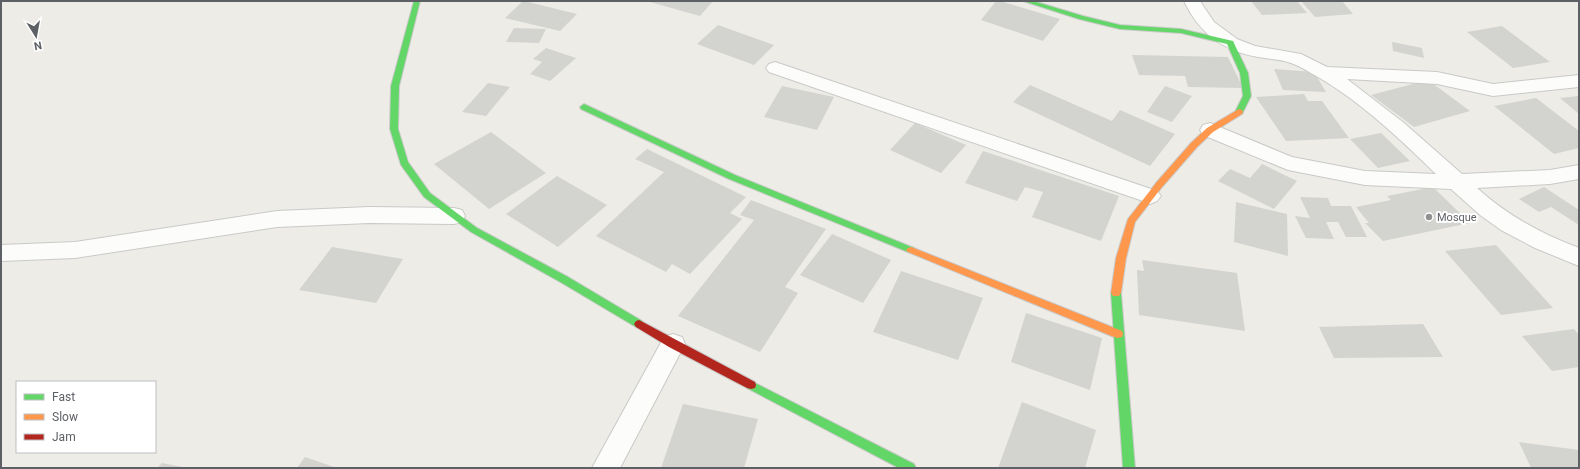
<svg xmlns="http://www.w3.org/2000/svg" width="1580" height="469" font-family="Roboto,sans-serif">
  <rect width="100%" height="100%" fill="#edece7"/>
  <path fill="#d3d3d0" d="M523,1h1l53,13 -17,17 -55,-13z
    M652,1h61l-13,15 -50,-14z
    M996,1h4l60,18 -17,22 -62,-21z
    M1251,1h46l10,12 -45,2z
    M1301,1h41l11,13 -38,3z
    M718,25l56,20 -20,20 -57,-21z
    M1502,26l48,36 -37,6 -46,-36z
    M514,28l32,1 -7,14 -33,-1z
    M1392,42l30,6 2,10 -31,-7z
    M546,48l30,10 -26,23 -20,-7 12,-12 -9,-3z
    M1132,55l96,2 15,31 -55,-1 -3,-11 -46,-1z
    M1274,69l40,3 12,20 -43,-2z
    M1428,80l42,31 -56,16 -43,-32z
    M488,83l22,4 -24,29 -24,-4z
    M1030,85l82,36 8,-11 55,24 -25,32 -137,-64z
    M782,86l52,11 -17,33 -53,-13z
    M1165,86l27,10 -20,26 -25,-10z
    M1304,94l4,7h14l27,37 -63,3 -30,-44z
    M1579,96v18l-19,-16z
    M1536,98l43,33v17l-25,6 -60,-48z
    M915,123l51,22 -25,28 -51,-23z
    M491,132l55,41 -57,36 -55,-45z
    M1381,133l29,28 -32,7 -28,-29z
    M647,149l99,48 -16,16 12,6 -52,55 -18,-10 -6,8 -70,-36 68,-64 -29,-13z
    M983,151l136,45 -18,45 -69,-24 11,-25 -18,-5 -8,14 -52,-18z
    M1262,164l35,17 -23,28 -56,-28 12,-12 20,9z
    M557,176l50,29 -49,42 -52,-33z
    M1433,187l37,36 -87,18 -18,-18h4l-13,-16 35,-7 -4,-4z
    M1544,187l35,23v15l-28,-18 -12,5 -20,-13z
    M1300,197l28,1 3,8h20l16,31h-21l-8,-15h-12l8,17 -28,-1 -11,-22 15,2z
    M751,200l75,29 -41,58 13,6 -38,59 -82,-36 76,-96 -14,-5z
    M1236,202l51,12 1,42 -54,-14z
    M832,234l59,26 -28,43 -63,-28z
    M1496,245l57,63 -52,7 -56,-64z
    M332,247l71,12 -27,44 -77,-13z
    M1142,260l95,13 8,58 -106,-16 -2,-45 7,1z
    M901,271l82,27 -25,62 -85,-28z
    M1026,313l76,25 -12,52 -79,-28z
    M1423,324l20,33 -109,1 -15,-31z
    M1574,329l5,6v32l-27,4 -30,-35z
    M1022,402l74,28 -11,38h-87z
    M683,404l75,15 -14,49h-83z
    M1519,442l60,8v18h-48z
    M305,457l32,11h-40z
    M162,463l20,4v1h-25z"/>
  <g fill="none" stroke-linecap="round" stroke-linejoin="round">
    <defs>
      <path id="street" d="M1184,1h16l14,21 23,17 18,7 46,8 26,13 110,5 56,12 86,-9v12l-86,9 -56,-12 -90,-5 57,44 58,51 88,-4 29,-5v14l-29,5 -73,4c30,27 64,46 102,60v18l-44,-18 -34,-18 -21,-15 -29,-26 -86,-4 -77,-15 -85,-35 -3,-5 3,-5 7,-2 82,34 73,14 71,3c-36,-35 -75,-72 -118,-97 -9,-5 -18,-11 -27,-14 -10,-4 -22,-4 -33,-6 -35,-6 -59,-24 -74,-56z
        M775,62l382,129 4,5 -4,5 -7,3 -7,-3 -374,-129 -3,-4 3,-4z
        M369,207l85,1 8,2 3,6 -3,6 -8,2 -85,-1 -92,4 -202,31 -74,3v-16l74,-3 202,-31z
        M673,334l9,3 3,7 -65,124h-28l72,-131z"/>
      <path id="fast" d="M414,1h6l-21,85 -1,43 10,33 22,31 47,35 91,49 74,44 2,3 -2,3 -3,1 -3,-1 -74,-44 -91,-51 -47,-35 -23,-32 -11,-36 1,-43z
        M1023,1h10l50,15 37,9 61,4 52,12 15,32 3,23 -9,18h-6l-1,-2 8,-16 -3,-23 -13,-29 -46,-11 -61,-4 -41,-10z
        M584,104l151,71 179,73 2,2 -2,2h-6l-179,-73 -148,-70 -1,-2z
        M1116,289l3,1 2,3 14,175h-12l-12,-175 2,-3z
        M751,381l163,83 2,4h-17l-152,-80 -1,-3 1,-3z"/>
      <path id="slow" d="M1239,109l3,1 1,2 -1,2 -29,18 -16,15 -35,40 -27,35 -9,36 -5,35 -2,3h-6l-2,-3 5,-35 12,-39 28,-36 35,-40 16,-15z
        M911,247l211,84 1,3 -1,3 -4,1 -4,-1 -206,-85 -2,-2 2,-2z"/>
      <path id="jam" d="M639,320l116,62 1,3 -1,3 -4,1 -4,-1 -78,-41 -33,-20 -2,-3 2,-3z"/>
    </defs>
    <use href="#street" stroke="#c9c9c8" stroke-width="2"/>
    <use href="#fast" stroke="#cacac9" stroke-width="2"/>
    <use href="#slow" stroke="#cacac9" stroke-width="2"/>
    <use href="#jam" stroke="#cacac9" stroke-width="2"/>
    <use href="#street" fill="#fcfcfb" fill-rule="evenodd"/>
    <use href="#fast" fill="#63d668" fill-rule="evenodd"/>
    <use href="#slow" fill="#ff974d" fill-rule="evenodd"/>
    <use href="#jam" fill="#b3261e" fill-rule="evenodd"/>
  </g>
  <circle fill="#8f9192" stroke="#fff" stroke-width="1.5" cx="1429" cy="217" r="4"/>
  <g text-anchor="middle" stroke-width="4" stroke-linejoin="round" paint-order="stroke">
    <g font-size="11" fill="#5d6065" stroke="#fff" text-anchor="start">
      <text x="1437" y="221">Mosque</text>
    </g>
  </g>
  <rect width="1580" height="469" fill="none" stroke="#5d6065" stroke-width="4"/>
  <rect x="16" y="381" width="140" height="72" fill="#ffffff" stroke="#bebfc1"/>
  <rect x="24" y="394" width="20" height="6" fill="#63d668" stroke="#bebfc1"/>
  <text x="52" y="401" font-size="12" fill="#5d6065">Fast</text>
  <rect x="24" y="414" width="20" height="6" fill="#ff974d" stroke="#bebfc1"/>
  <text x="52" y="421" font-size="12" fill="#5d6065">Slow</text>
  <rect x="24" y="434" width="20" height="6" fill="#b3261e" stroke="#bebfc1"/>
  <text x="52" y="441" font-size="12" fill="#5d6065">Jam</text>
  <g transform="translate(36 36) rotate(169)" stroke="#ffffff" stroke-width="3" paint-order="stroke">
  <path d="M0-3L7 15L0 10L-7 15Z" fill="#5d6065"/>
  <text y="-6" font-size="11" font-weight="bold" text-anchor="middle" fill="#5d6065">N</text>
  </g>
</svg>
